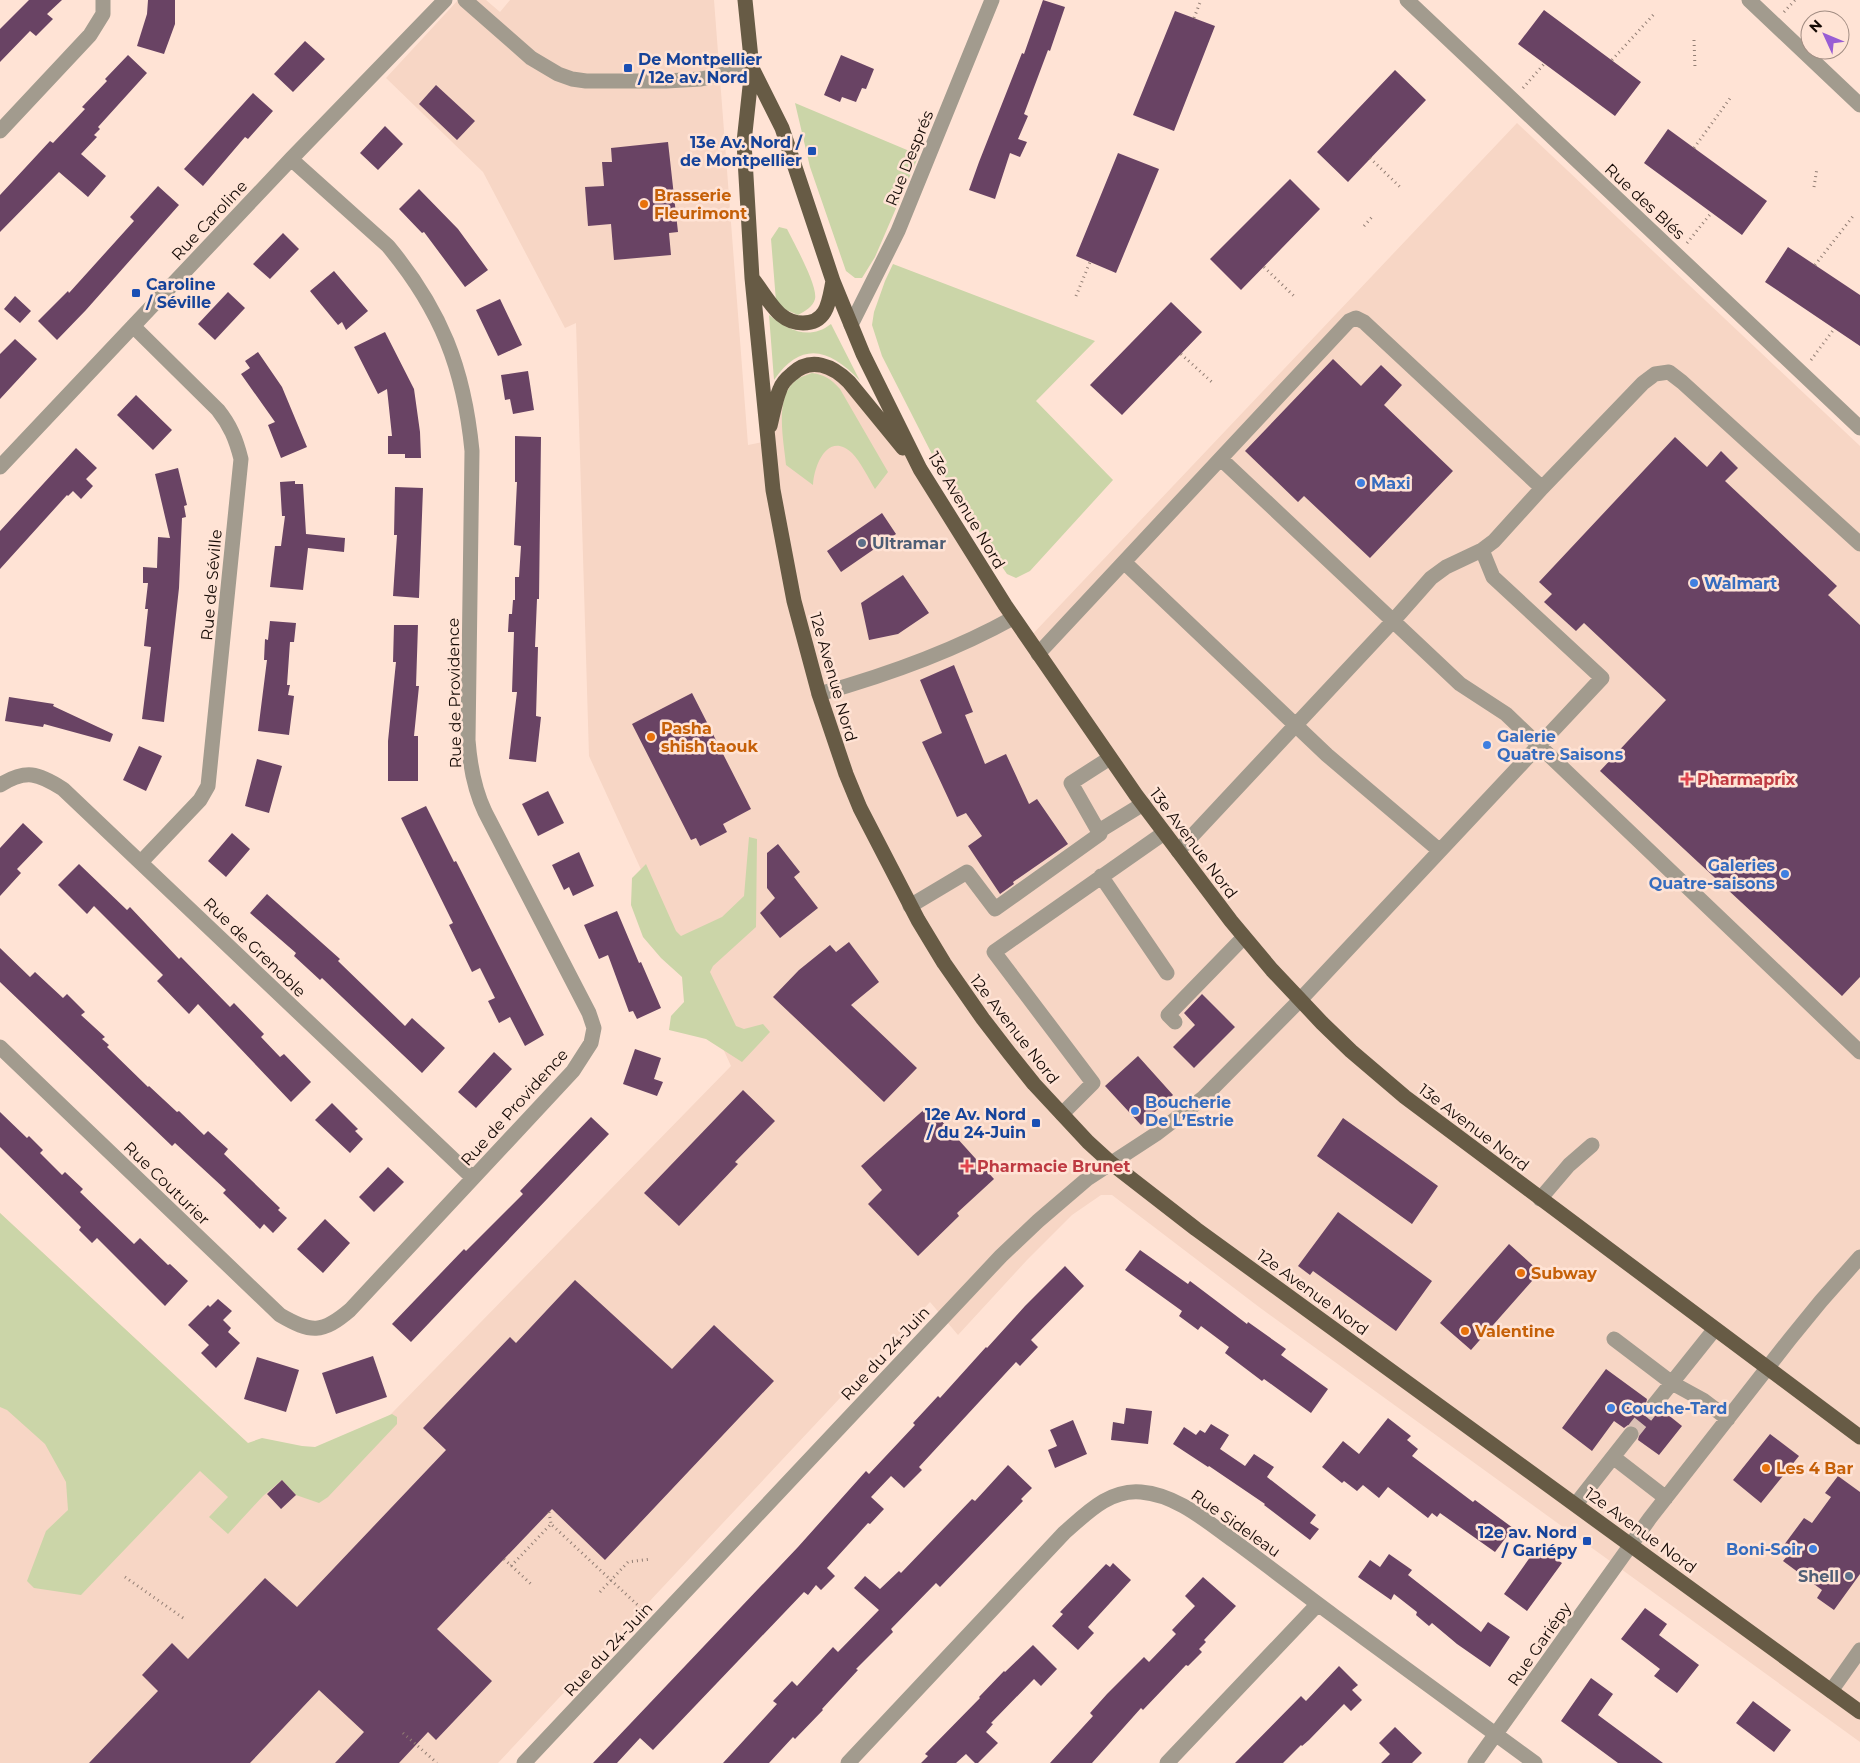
<svg xmlns="http://www.w3.org/2000/svg" width="1860" height="1763" font-family="Montserrat,sans-serif">
  <rect width="100%" height="100%" fill="#ffe3d5"/>
  <path fill="#f7d6c5" d="M458,0h28l14,12 10,-12h204l34,445 19,-4 21,-64 41,-10 91,102 108,170 489,-516 343,323v1296l-601,-435 -147,-112h-11l-29,20 -45,45 -69,75 -28,-33 -432,461h-498v-550l308,286 423,-433 -142,-310 -13,-433 -11,5 -82,-156 -97,-94z"/>
  <path fill="#cbd5a8" d="M795,103l124,52 -44,102 -13,21h-7l-9,-7 -36,-104z
    M779,227l8,2c7,14 31,57 28,70 -2,8 -10,12 -17,16l-14,-6 -8,-8 -5,-62z
    M893,264l202,77 -59,60 77,79 -83,91 -14,7 -9,-4 -13,-19 -57,-91 -55,-108 -10,-31 2,-13 11,-31z
    M769,315c19,15 40,26 62,9l29,57c-30,-32 -58,-41 -86,-1z
    M812,373c13,2 19,6 28,16l48,83 -13,17c-6,-10 -15,-28 -23,-36 -24,-22 -38,12 -39,32l-27,-20c-2,-24 -13,-70 12,-86 4,-3 10,-4 14,-6z
    M749,837l8,2 -1,88 -43,39 -3,6 26,54 8,3 19,-5 7,8 -28,30 -36,-23 -37,-9 2,-14 13,-14 -2,-25 -21,-19 -18,-21 -12,-32 1,-27 14,-14 30,67 5,5 41,-19 22,-21z
    M0,1213l248,230 14,-5 40,8 13,1 77,-33 5,3v7l-69,73 -9,6 -23,-8 -14,-15 -19,16 -35,38 -19,-17 19,-20 -28,-26 -119,124 -47,-7 -7,-7 19,-50 22,-21 -2,-28 -21,-38 -38,-34 -7,-3z"/>
  <path fill="#694364" d="M29,0h33l-15,14 6,5 -17,17 -6,-5 -30,31v-33z
    M148,0h27v24l-11,30 -27,-8 10,-32z
    M1043,0l22,7 -15,44 -2,-1 -24,64 4,2 -10,23 9,3 -7,15 -10,-4 -15,46 -26,-9 10,-28 43,-109 2,1z
    M1544,10l97,72 -26,34 -97,-72z
    M1175,11l40,15 -41,105 -41,-16z
    M305,41l20,18 -32,33 -19,-18z
    M128,55l19,18 -49,54 2,2 -6,6 3,2 -16,17 25,22 -18,21 -29,-25 -59,60v-37l50,-54 3,2 32,-34 -3,-2 25,-26 -2,-2z
    M841,55l33,14 -8,20 -4,-1 -6,14 -14,-5 -2,5 -16,-7z
    M1395,70l31,30 -78,82 -31,-30z
    M436,85l39,36 -18,19 -38,-36z
    M253,93l20,18 -25,28 -3,-2 -42,49 -19,-17z
    M385,126l18,18 -25,26 -18,-17z
    M1668,129l99,72 -25,34 -98,-72z
    M668,142l10,90 -9,1 2,22 -57,5 -3,-36 -23,2 -3,-39 19,-1 -2,-24h10l-1,-14z
    M1118,153l41,16 -43,104 -40,-17z
    M1290,179l30,30 -79,81 -31,-31z
    M158,186l21,19 -93,105 -29,30 -19,-19 30,-30 1,2 65,-72 -4,-4z
    M419,189l39,40 30,41 -23,17 -41,-55 -2,1 -23,-24z
    M283,233l16,16 -29,30 -17,-15z
    M1788,247l72,48v51l-95,-64z
    M334,271l34,40 -22,19 -4,-8 -4,3 -28,-34z
    M228,292l17,16 -30,32 -17,-16z
    M15,296l16,15 -11,12 -16,-14z
    M500,299l22,46 -24,11 -22,-46z
    M1171,302l31,30 -80,83 -32,-30z
    M385,332l29,57 6,43 1,26h-16v-4h-17v-18h4l-5,-47 -9,5 -24,-47z
    M15,339l22,20 -37,40v-45z
    M258,352l24,35 25,60 -26,11 -13,-33 7,-3 -34,-48 9,-6 -5,-7z
    M1333,359l28,27 20,-21 21,20 -18,20 69,66 -83,87 -66,-62 -6,6 -53,-51z
    M528,371l6,39 -21,4 -3,-15 -5,1 -4,-25z
    M136,395l36,35 -19,20 -36,-35z
    M515,436l26,1 -2,162h-2l-2,48h3l-2,69 5,1 -5,45 -27,-3 8,-67h-5l2,-60h-6l1,-18h3l1,-14h2v-23h4l2,-31 -7,-1 3,-63h-2z
    M1675,437l32,30 14,-16 17,17 -13,13 112,105 -9,9 32,30v352l-18,19 -242,-225 66,-71 -82,-77 -8,8 -32,-29 8,-8 -13,-12z
    M76,448l21,20 -11,11 7,7 -12,13 -8,-8 -5,5 -1,-1 -67,74v-38z
    M178,468l9,37 -3,1 2,11 -4,1 -3,70 -15,134 -22,-3 9,-72 -7,-1 4,-37h-3l3,-26h-5v-16l14,1 1,-31 12,1 -15,-64z
    M295,481v3h8l3,50 39,4 -1,14 -36,-4 -5,42 -33,-3 5,-41h6l4,-30h-3l-2,-34z
    M395,487l28,1 -4,110 -26,-2 4,-61h-3z
    M882,513l14,21 -55,38 -14,-21z
    M903,575l26,38 -31,21 -29,6 -8,-37z
    M270,621l26,2 -2,19h-4l-3,43h3l-2,10 6,1 -5,39 -31,-4 9,-71h-3l1,-21 3,1z
    M394,625h24l-2,61h3l-5,50h4v45h-30v-40l8,-79h-3z
    M954,665l19,47 -8,3 20,49 21,-10 23,50 8,-5 31,45 -55,38 1,2 -14,10 -32,-48 14,-10 -16,-23 -9,4 -35,-75 20,-9 -22,-53z
    M692,693l59,116 -28,15 4,8 -27,14 -4,-8 -5,2 -59,-116z
    M9,697l45,7 -1,2 60,28 -3,8 -66,-18 -1,3 -38,-6z
    M139,746l23,10 -16,35 -23,-11z
    M257,759l25,7 -13,47 -24,-7z
    M548,791l16,32 -26,13 -16,-32z
    M426,806l28,56 2,-1 88,174 -19,11 -15,-29 -11,6 -11,-22 7,-3 -15,-30 -8,4 -23,-47 4,-2 -52,-105z
    M23,823l20,19 -26,27 4,4 -21,23v-48z
    M232,833l18,16 -24,28 -18,-16z
    M778,844l22,28 -6,5 24,31 -38,30 -20,-25 15,-15 -8,-10v-35z
    M579,852l15,34 -21,10 -4,-9 -5,3 -12,-25z
    M79,864l48,46 3,-3 49,52 2,-2 49,50 4,-4 30,31 -3,3 19,20 4,-3 27,28 -20,20 -93,-98 -9,10 -32,-33 6,-6 -69,-69 -7,8 -29,-29z
    M267,894l73,65 -2,2 67,65 7,-8 33,30 -23,25 -100,-95 -2,2 -26,-24 2,-3 -46,-40z
    M617,911l22,52 2,-1 20,46 -24,11 -4,-8 -4,1 -21,-57 -9,4 -15,-34z
    M849,942l30,40 -28,23 66,63 -33,34 -111,-105 26,-27 31,-25 6,7z
    M0,948l30,29 5,-5 28,26 4,-4 18,18 -4,3 24,22 -3,2 7,6 -2,2 41,40 1,-1 28,26 2,-1 25,24 4,-4 20,18 -4,5 56,54 -2,2 9,8 -14,15 -9,-9 -4,5 -37,-36 3,-3 -51,-47 -3,3 -172,-164z
    M1202,994l33,33 -41,41 -21,-21 22,-22 -11,-12z
    M635,1049l26,9 -7,21 9,3 -6,14 -34,-12z
    M494,1052l18,17 -36,39 -18,-16z
    M1138,1056l35,39 -32,30 -36,-39z
    M743,1090l32,31 -40,41 3,2 -59,62 -35,-33z
    M332,1103l26,26 -3,2 8,8 -13,14 -35,-33z
    M928,1106l66,73 -37,34 2,3 -41,40 -50,-52 14,-14 -21,-24z
    M0,1112l27,26 2,-2 14,14 -3,3 22,22 3,-3 18,17 -3,3 54,52 6,-6 28,27 2,-1 18,17 -23,25 -68,-68 -5,5 -13,-13 2,-3 -81,-80z
    M591,1117l18,17 -198,208 -19,-18 72,-75 2,2 57,-57 -3,-3z
    M1343,1118l95,68 -26,38 -95,-68z
    M388,1167l16,15 -30,30 -15,-15z
    M1338,1212l94,69 -36,50 -83,-60 -3,4 -12,-9z
    M325,1219l25,24 -27,30 -26,-24z
    M1509,1244l31,28 -69,78 -31,-27z
    M1140,1250l48,34 2,-3 57,43 1,-2 38,27 -5,6 47,34 -17,24 -47,-34 -2,2 -37,-28 4,-6 -28,-21 -3,4 -19,-14 3,-5 -57,-41z
    M1065,1266l19,20 -53,54 7,7 -18,19 -4,-4 -97,105 3,3 -18,18 -13,-12 -20,21 13,12 -14,15 -2,-1 -41,45 8,8 -14,14 -5,-5 -8,10 -4,-3 -151,158 -13,-12 -23,25h-24l205,-216 68,-76 3,3 46,-49 -2,-2 25,-27 2,2 46,-51 1,1 38,-42z
    M575,1280l97,89 42,-44 60,56 -169,179 -53,-51 -115,120 55,52 -56,59 -8,-8 -29,31h-64l29,-31 -45,-42 -69,73h-161l69,-72 -16,-16 30,-32 16,16 77,-81 32,29 149,-157 -23,-22 87,-91 6,6z
    M218,1299l14,12 -9,9 8,8 -3,4 12,11 -24,25 -15,-15 8,-8 -21,-20 20,-20 2,2z
    M373,1356l14,41 -51,17 -14,-41z
    M257,1357l42,13 -13,42 -42,-13z
    M1606,1369l41,30 -2,9 4,5 8,1 5,-4 20,16 -23,29 -21,-15 2,-9 -7,-6h-5l-4,3 -10,-7 -22,30 -30,-23z
    M1126,1408l26,3 -4,33 -37,-4 2,-18 11,2z
    M1388,1418l23,18 -4,4 11,9 -6,7 61,46 2,-2 38,28 -18,24 -55,-39 -3,4 -5,-4 -4,5 -40,-31 -9,11 -16,-13 -6,6 -13,-10 -2,2 -20,-16 21,-26 16,13z
    M1073,1420l14,34 -32,14 -7,-18 9,-4 -7,-16z
    M1211,1424l18,11 -9,14 25,17 9,-12 20,13 -7,10 49,38 -6,8 9,6 -9,11 -46,-35 1,-1 -56,-38 -1,1 -35,-23 11,-17 12,8 4,-5 5,3z
    M1770,1434l29,22 -38,47 -28,-23z
    M1008,1465l24,23 -11,11 2,2 -83,86 -4,-4 -45,46 2,3 -37,37 2,1 -36,39 1,1 -28,29 -2,-2 -24,26h-46l54,-59 -4,-3 19,-20 5,5 36,-39 5,5 41,-42 -25,-22 11,-12 15,13 19,-18 2,2 71,-74 3,2z
    M1838,1476l22,16v82l-26,36 -17,-12 5,-8 -39,-29 6,-7 -8,-5 23,-31 8,5 19,-26 -6,-4z
    M282,1480l14,15 -15,14 -14,-15z
    M1538,1546l24,17 -35,48 -23,-17z
    M1389,1554l23,16 -4,5 73,57 7,-10 22,15 -20,30 -33,-23 -25,-21 -3,3 -13,-11 1,-3 -23,-18 -3,6 -33,-23 12,-17 10,7z
    M1113,1563l18,17 -43,47 6,6 -16,17 -26,-24 11,-12 -3,-2 46,-48 4,3z
    M1203,1577l33,29 -32,34 2,2 -7,7 3,3 -14,14 -2,-1 -43,45 -2,-2 -49,55h-42l43,-47 -3,-3 17,-19 37,-37 5,5 27,-28 -4,-4 23,-24 -10,-10z
    M1645,1608l22,16 -8,11 40,30 -22,28 -23,-17 6,-7 -39,-30z
    M1033,1645l24,24 -16,17 -7,-7 -43,44 2,1 -7,8 12,11 -20,20h-3l-9,-9 -10,9h-35l7,-7 -3,-2 55,-56 -1,-1 25,-26 1,1z
    M1339,1666l19,19 -6,5 10,10 -11,11 -7,-7 -35,36 -7,6 -1,-1 -18,18h-48l66,-67 5,5z
    M1591,1678l22,16 -15,21 65,48h-45l-57,-42z
    M1753,1701l38,29 -17,22 -38,-29z
    M1395,1727l27,26 -10,10h-31l9,-9 -11,-11z"/>
  <g fill="none" stroke-linecap="round" stroke-linejoin="round">
    <path stroke="#dcc2b6" stroke-width="15" stroke-dasharray="15 8" stroke-linecap="butt" d="M1631,1434l23,-29"/>
    <path stroke="#927e74" stroke-width="3" stroke-dasharray="1 4" stroke-linecap="butt" d="M1784,12l11,-12
      M1194,18l7,-18
      M1694,40l1,28
      M1612,60l43,-47
      M1523,88l21,-24
      M1694,148l37,-51
      M1370,158l30,29
      M1814,187l3,-19
      M1364,226l8,-9
      M1687,243l25,-31
      M1815,265l39,-50
      M1264,267l32,31
      M1076,296l14,-34
      M1181,354l33,30
      M1811,360l23,-31
      M549,1512l2,12
      M504,1559l28,26
      M511,1566l40,-42 94,88
      M125,1577l61,43
      M600,1592l28,-30 23,-3
      M403,1733l34,30"/>
    <path stroke="#a29b8e" stroke-width="15" d="M465,0l66,58 27,16 14,5 14,2h80l35,-2 51,-11
      M1407,0l453,428
      M1749,0l111,105
      M0,131l90,-96 13,-21v-14
      M851,325l47,-94 94,-231
      M133,326l85,84c12,15 18,29 23,49l-33,327 -8,14 -59,62
      M1221,459l239,225 46,30 354,338
      M0,467l291,-308 154,-159
      M1124,562l203,193 113,96
      M1038,654l311,-333 7,-3 8,4 178,166
      M819,694c68,-19 133,-42 194,-76
      M0,785c26,-16 38,-12 63,4l410,389
      M1099,831l44,-27
      M1178,851l215,-230 38,-43 15,-11 36,-17 12,-9 48,-53 101,-105 12,-9 14,-2 13,10 178,162
      M1101,876l66,97
      M910,906l57,-34 28,37 105,-75 -29,-51 39,-25
      M1175,1022l-7,-7 76,-78
      M0,1047l280,268c31,18 42,19 70,-5l223,-239 18,-28 3,-15 -5,-15 -104,-201c-11,-23 -15,-46 -17,-72l4,-289c-8,-83 -31,-141 -84,-205l-97,-87
      M1062,1114l31,-31 -99,-131 170,-119
      M1540,1199l29,-34 23,-20
      M1614,1339l58,44 31,17 25,19
      M1654,1405l60,-75
      M1613,1457l53,41
      M1576,1504l55,-70
      M1831,1691l29,-41
      M524,1763l477,-507 37,-35 49,-42 69,-45 47,-36 97,-98 302,-322 -109,-101 -11,-27
      M848,1763l216,-230c22,-19 45,-44 77,-41 36,3 65,29 93,49 33,24 66,50 100,75 67,49 134,98 201,147
      M1167,1763l151,-159
      M1475,1763l175,-245 140,-179 31,-38 39,-44"/>
    <path stroke="#675b45" stroke-width="15" d="M745,0l7,68 -8,74 8,136 21,212 21,111 25,93 27,80 14,34 58,112 26,43 39,56 27,35 24,30 54,58 23,21 85,66 664,483
      M752,68l30,60 51,153 30,73 57,115 85,136 131,190 95,126 41,49 50,53 29,28 54,46 455,340
      M752,278c9,11 19,29 29,37 6,5 15,8 22,8 25,0 26,-23 30,-42
      M770,426c3,-12 5,-25 10,-37 2,-6 7,-11 12,-15 19,-18 41,-8 57,8l54,66"/>
  </g>
  <g fill="#1a4fb4" stroke="#ffe3d5" stroke-width="2">
    <rect x="623" y="63" width="10" height="10" rx="2.5"/>
    <rect x="807" y="146" width="10" height="10" rx="2.5"/>
    <rect x="131" y="288" width="10" height="10" rx="2.5"/>
    <rect x="1031" y="1118" width="10" height="10" rx="2.5"/>
    <rect x="1582" y="1536" width="10" height="10" rx="2.5"/>
  </g>
  <g fill="#e8710a" stroke="#ffe3d5" stroke-width="2">
    <circle cx="644" cy="204" r="5"/>
    <circle cx="651" cy="737" r="5"/>
    <circle cx="1521" cy="1273" r="5"/>
    <circle cx="1465" cy="1331" r="5"/>
    <circle cx="1766" cy="1468" r="5"/>
  </g>
  <g fill="#3f7fe0" stroke="#ffe3d5" stroke-width="2">
    <circle cx="1361" cy="483" r="5"/>
    <circle cx="1694" cy="583" r="5"/>
    <circle cx="1487" cy="745" r="5"/>
    <circle cx="1785" cy="874" r="5"/>
    <circle cx="1135" cy="1111" r="5"/>
    <circle cx="1611" cy="1408" r="5"/>
    <circle cx="1813" cy="1549" r="5"/>
  </g>
  <g fill="#5c6f8a" stroke="#ffe3d5" stroke-width="2">
    <circle cx="862" cy="543" r="5"/>
    <circle cx="1849" cy="1576" r="5"/>
  </g>
  <g fill="#e0444e" stroke="#ffe3d5" stroke-width="2">
    <path d="M1684.5 771.5h5v5h5v5h-5v5h-5v-5h-5v-5h5z"/>
    <path d="M964.5 1158.5h5v5h5v5h-5v5h-5v-5h-5v-5h5z"/>
  </g>
  <g text-anchor="middle" stroke-width="5" stroke-linejoin="round" paint-order="stroke">
    <g font-size="16" font-weight="bold" fill="#164399" stroke="#ffe3d5" text-anchor="end">
      <text x="638" y="65" text-anchor="start">De Montpellier<tspan x="638" dy="18">/ 12e av. Nord</tspan></text>
      <text x="802" y="148">13e Av. Nord /<tspan x="802" dy="18">de Montpellier</tspan></text>
      <text x="146" y="290" text-anchor="start">Caroline<tspan x="146" dy="18">/ Séville</tspan></text>
      <text x="1026" y="1120">12e Av. Nord<tspan x="1026" dy="18">/ du 24-Juin</tspan></text>
      <text x="1577" y="1538">12e av. Nord<tspan x="1577" dy="18">/ Gariépy</tspan></text>
    </g>
    <g font-size="16" fill="#150a05" stroke="#ffe3d5">
      <text transform="translate(909 158) rotate(-68)" y="6">Rue Després</text>
      <text transform="translate(1645 201) rotate(43)" y="6">Rue des Blés</text>
      <text transform="translate(209 220) rotate(-47)" y="6">Rue Caroline</text>
      <text transform="translate(967 510) rotate(59)" y="6">13e Avenue Nord</text>
      <text transform="translate(211 585) rotate(-85)" y="6">Rue de Séville</text>
      <text transform="translate(834 677) rotate(74)" y="6">12e Avenue Nord</text>
      <text transform="translate(454 693) rotate(-91)" y="6">Rue de Providence</text>
      <text transform="translate(1194 843) rotate(53)" y="6">13e Avenue Nord</text>
      <text transform="translate(255 947) rotate(44)" y="6">Rue de Grenoble</text>
      <text transform="translate(1015 1029) rotate(52)" y="6">12e Avenue Nord</text>
      <text transform="translate(514 1107) rotate(-48)" y="6">Rue de Providence</text>
      <text transform="translate(1474 1127) rotate(37)" y="6">13e Avenue Nord</text>
      <text transform="translate(167 1183) rotate(44)" y="6">Rue Couturier</text>
      <text transform="translate(1313 1292) rotate(36)" y="6">12e Avenue Nord</text>
      <text transform="translate(885 1353) rotate(-47)" y="6">Rue du 24-Juin</text>
      <text transform="translate(1236 1523) rotate(35)" y="6">Rue Sideleau</text>
      <text transform="translate(1641 1530) rotate(36)" y="6">12e Avenue Nord</text>
      <text transform="translate(1539 1644) rotate(-55)" y="6">Rue Gariépy</text>
      <text transform="translate(608 1649) rotate(-47)" y="6">Rue du 24-Juin</text>
    </g>
    <g font-size="16" font-weight="bold" fill="#c56008" stroke="#ffe3d5" text-anchor="start">
      <text x="654" y="201">Brasserie<tspan x="654" dy="18">Fleurimont</tspan></text>
      <text x="661" y="734">Pasha<tspan x="661" dy="18">shish taouk</tspan></text>
      <text x="1531" y="1279">Subway</text>
      <text x="1475" y="1337">Valentine</text>
      <text x="1776" y="1474">Les 4 Bar</text>
    </g>
    <g font-size="16" font-weight="bold" fill="#366cbe" stroke="#ffe3d5" text-anchor="start">
      <text x="1371" y="489">Maxi</text>
      <text x="1704" y="589">Walmart</text>
      <text x="1497" y="742">Galerie<tspan x="1497" dy="18">Quatre Saisons</tspan></text>
      <text x="1775" y="871" text-anchor="end">Galeries<tspan x="1775" dy="18">Quatre-saisons</tspan></text>
      <text x="1145" y="1108">Boucherie<tspan x="1145" dy="18">De L’Estrie</tspan></text>
      <text x="1621" y="1414">Couche-Tard</text>
      <text x="1803" y="1555" text-anchor="end">Boni-Soir</text>
    </g>
    <g font-size="16" font-weight="bold" fill="#4e5e75" stroke="#ffe3d5" text-anchor="start">
      <text x="872" y="549">Ultramar</text>
      <text x="1839" y="1582" text-anchor="end">Shell</text>
    </g>
    <g font-size="16" font-weight="bold" fill="#be3a42" stroke="#ffe3d5" text-anchor="start">
      <text x="1697" y="785">Pharmaprix</text>
      <text x="977" y="1172">Pharmacie Brunet</text>
    </g>
  </g>
  <g transform="translate(1825 35) rotate(314)"><circle r="24" fill="#ffe3d5" stroke="#a18c82"/>
  <path d="M0-4L9 19L0 12L-9 19Z" fill="#985dd4"/>
  <text y="-8" font-size="14" font-weight="bold" text-anchor="middle" fill="#150a05">N</text>
  </g>
</svg>
